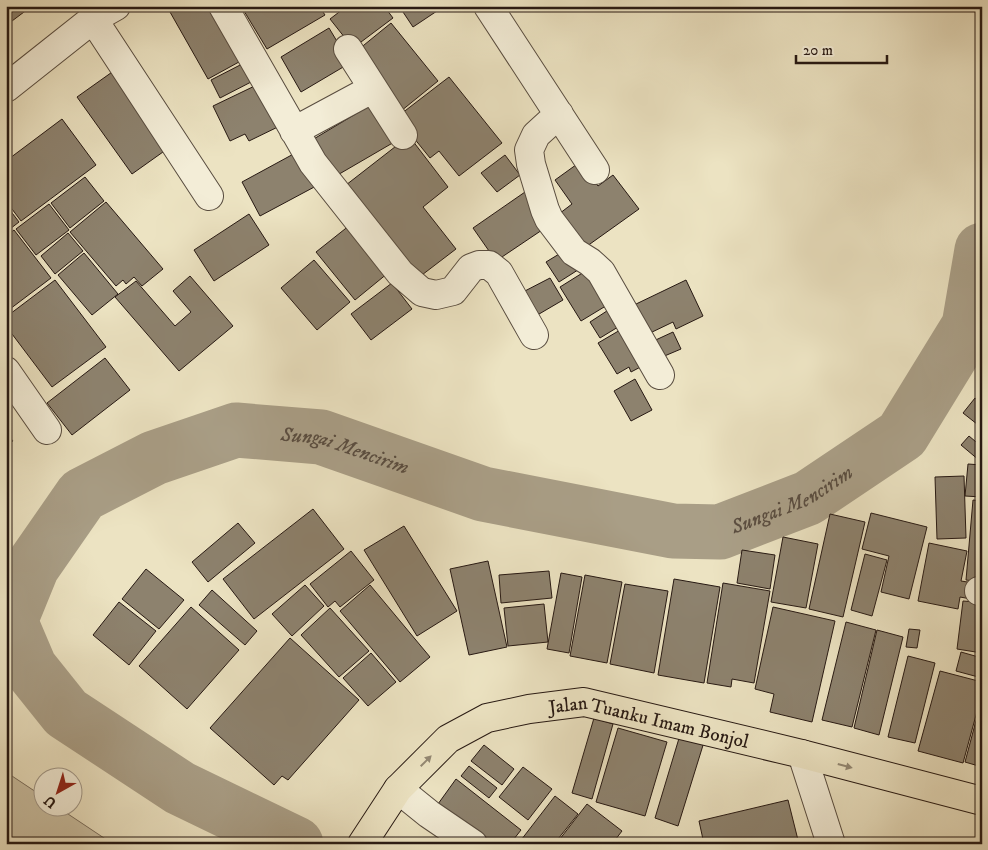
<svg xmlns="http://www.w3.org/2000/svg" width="988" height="850" font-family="'IM FELL DW Pica',serif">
  <rect width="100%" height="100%" fill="#ece3c2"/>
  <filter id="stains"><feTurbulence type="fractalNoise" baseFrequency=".004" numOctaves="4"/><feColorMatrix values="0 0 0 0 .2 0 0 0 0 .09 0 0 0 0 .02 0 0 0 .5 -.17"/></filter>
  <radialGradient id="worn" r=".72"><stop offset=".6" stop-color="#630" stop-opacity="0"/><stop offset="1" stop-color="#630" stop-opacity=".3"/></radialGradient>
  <path fill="#cbc1a4" stroke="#796d5c" d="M6,772l36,24v12h17l54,36h-107z"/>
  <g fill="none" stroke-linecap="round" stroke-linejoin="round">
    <path stroke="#a99e86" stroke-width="55" id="s1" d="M296,844l-116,-56 -114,-75 -36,-45 -20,-47 22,-54 50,-72 72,-37 82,-28 85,7 162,57 190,37 47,1 88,-34 94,-63 67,-109 13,-76"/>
  </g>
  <path fill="#8d826e" stroke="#271913" d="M6,6h26l-24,18 -2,-2z
    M180,6h40l28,51 -40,22 -38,-67z
    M241,6h78l6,9 -58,34z
    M347,6h37l9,12 -40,30 -23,-29z
    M399,6h39l2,3 -27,18z
    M391,23l47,58 -37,30 -48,-57z
    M329,28l21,35 -49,29 -20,-35z
    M244,63l9,18 -33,17 -9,-18z
    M115,70l55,77 -38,27 -55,-77z
    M449,77l53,66 -43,33 -20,-25 -9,7 -33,-41z
    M265,81l21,42 -37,18 -4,-7 -15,7 -17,-35z
    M374,103l22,38 -67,39 -22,-37z
    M62,119l34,46 -75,56 -15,-20v-40z
    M409,136l39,51 -25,20 33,42 -38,29 -72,-93z
    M299,151l19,34 -58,31 -18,-34z
    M505,155l15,20 -23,17 -16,-19z
    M580,162l18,24 15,-11 26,34 -63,45 -25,-34 21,-16 -17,-24z
    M85,177l19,24 -34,27 -19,-25z
    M525,192l23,34 -52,35 -23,-33z
    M106,202l57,67 -21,17 -8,-9 -8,7 -3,-4 -7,6 -46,-54z
    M49,204l20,26 -33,25 -20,-26z
    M6,205l13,17 -13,10z
    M249,214l20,31 -55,36 -20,-31z
    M350,225l38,48 -33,27 -39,-48z
    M14,230l37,48 -45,34v-76z
    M68,233l15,18 -28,23 -14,-18z
    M569,248l12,20 -22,14 -13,-20z
    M84,253l34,41 -26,21 -34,-40z
    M314,260l36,42 -33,28 -36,-42z
    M592,267l22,34 -33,20 -21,-34z
    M190,276l43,50 -54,45 -64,-74 21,-16 39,45 16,-14 -18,-21z
    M550,278l13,22 -29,17 -13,-24z
    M55,280l51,67 -54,40 -46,-61v-9z
    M686,280l17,36 -27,13 -3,-7 -25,12 -14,-29z
    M392,283l20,26 -41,31 -20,-26z
    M613,307l10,17 -23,14 -10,-16z
    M627,326l21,37 -17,9 -2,-5 -12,7 -19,-31z
    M673,332l8,17 -26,11 -8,-16z
    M105,358l25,32 -58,45 -25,-32z
    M635,379l17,31 -21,11 -17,-30z
    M975,398l7,6v24l-19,-15z
    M6,433l7,8 -7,5z
    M969,436l13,11v13l-2,1 -19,-16z
    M968,464l14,1v32l-17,-1z
    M964,476l2,62 -29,1 -2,-62z
    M973,500l9,1v81l-16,-2z
    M313,509l31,40 -90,70 -31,-40z
    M871,513l56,14 -18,72 -28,-7 8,-36 -27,-7z
    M830,514l35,8 -22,95 -34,-8z
    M238,523l17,20 -47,39 -16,-20z
    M404,526l53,85 -40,25 -53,-86z
    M783,537l35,7 -12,64 -35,-6z
    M929,543l38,8 -6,30 13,2 -3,16 -11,-2 -2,12 -40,-8z
    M742,550l33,5 -5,34 -33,-6z
    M351,551l23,29 -34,27 -5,-6 -7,6 -18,-23z
    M865,554l22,6 -15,56 -21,-6z
    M488,561l19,86 -38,8 -19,-86z
    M146,569l38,31 -25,29 -37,-30z
    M549,571l3,27 -51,5 -2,-28z
    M561,573l21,4 -13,76 -22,-4z
    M585,575l37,7 -15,81 -37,-7z
    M674,579l46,8 -16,96 -46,-8z
    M723,583l47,8 -16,92 -22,-4 -1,8 -24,-4z
    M625,584l43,7 -14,82 -44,-9z
    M305,585l19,21 -32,30 -20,-22z
    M370,585l60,72 -30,25 -60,-71z
    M212,590l45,41 -12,14 -46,-40z
    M982,598v55l-25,-4 6,-48 13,1z
    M119,602l37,29 -27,34 -36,-30z
    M544,604l4,38 -40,4 -4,-38z
    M191,607l48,43 -52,59 -48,-43z
    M773,607l62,14 -23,101 -42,-10 4,-18 -19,-5z
    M330,608l39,43 -30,26 -38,-42z
    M846,622l30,8 -24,97 -30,-7z
    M909,629l11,1 -3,18 -11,-1z
    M877,630l26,7 -24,98 -25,-7z
    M290,638l69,62 -71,80 -6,-4 -8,9 -64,-57z
    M961,652l21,6v20l-26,-7z
    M371,653l25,29 -28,24 -25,-28z
    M908,656l27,7 -20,80 -27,-6z
    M940,671l42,11v11l-19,70 -45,-12z
    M982,698v69l-17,-5z
    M594,718l19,6 -21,75 -20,-6z
    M618,728l49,14 -22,74 -49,-14z
    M680,735l24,7 -26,84 -23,-8z
    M484,745l30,24 -12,16 -31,-24z
    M469,766l28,22 -8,10 -28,-22z
    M523,767l29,22 -24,31 -29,-23z
    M456,779l65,51 -11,14h-21l-51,-40z
    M555,796l23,18 -24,30h-36z
    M788,800l10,40 -15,4h-79l-5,-23z
    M587,804l35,27 -10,13h-56z"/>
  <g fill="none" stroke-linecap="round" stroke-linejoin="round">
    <defs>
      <path id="minor" d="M223,6l90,157 87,110 22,19 14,3 17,-4 18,-23 8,-3h10l10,8 35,62
        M488,6l107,164
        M93,19l116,177
        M348,49l55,86
        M6,88l87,-69 23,-13
        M559,114l-23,21 -7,15 2,14 14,46 4,9 25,33 16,10 11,10 59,103
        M294,131l78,-42
        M6,371l41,59
        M979,591h3
        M802,754l29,90
        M398,789l31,25 44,30"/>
      <g id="major">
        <path id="s2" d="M362,844l36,-55 50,-50 39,-21 42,-9 55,-7 218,52 180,47"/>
      </g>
    </defs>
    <use href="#minor" stroke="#584c3f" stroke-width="30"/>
    <use href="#major" stroke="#271913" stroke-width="30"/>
    <use href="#minor" stroke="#f3edd7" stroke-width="28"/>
    <use href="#major" stroke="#ece3c2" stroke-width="28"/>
  </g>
  <defs><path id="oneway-solid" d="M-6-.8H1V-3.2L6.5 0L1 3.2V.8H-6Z" transform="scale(1.25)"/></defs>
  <g fill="#938873">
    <use href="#oneway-solid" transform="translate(426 761) rotate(-45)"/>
    <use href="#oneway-solid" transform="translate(845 766) rotate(15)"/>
  </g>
  <g text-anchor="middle" stroke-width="4" stroke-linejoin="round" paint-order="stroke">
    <g font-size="19" fill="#271913" stroke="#f3edd7">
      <text dy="7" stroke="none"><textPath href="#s2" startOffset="346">Jalan Tuanku Imam Bonjol</textPath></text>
    </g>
    <g font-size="20" font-style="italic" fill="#5b4e41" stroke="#f3edd7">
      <text dy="7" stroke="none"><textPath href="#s1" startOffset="799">Sungai Mencirim</textPath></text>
      <text dy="7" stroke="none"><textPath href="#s1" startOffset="1264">Sungai Mencirim</textPath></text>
    </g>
  </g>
  <rect width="988" height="850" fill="none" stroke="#ece3c2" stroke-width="25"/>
  <rect x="8" y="8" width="973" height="835" fill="none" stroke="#271913" stroke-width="2.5"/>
  <rect x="12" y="12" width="963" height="825" fill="none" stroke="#271913"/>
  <g transform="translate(58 792) rotate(219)"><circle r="24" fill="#f3edd7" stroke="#a19889"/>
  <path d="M0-4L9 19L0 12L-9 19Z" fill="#8f2418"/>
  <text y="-8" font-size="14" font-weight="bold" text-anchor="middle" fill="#271913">U</text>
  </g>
  <path d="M796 55v8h91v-8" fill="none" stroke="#271913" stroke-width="2.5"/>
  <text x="803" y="55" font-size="15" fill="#271913" stroke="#f3edd7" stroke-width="4" paint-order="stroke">20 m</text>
  <rect width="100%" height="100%" filter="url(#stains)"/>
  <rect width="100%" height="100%" fill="url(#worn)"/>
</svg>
